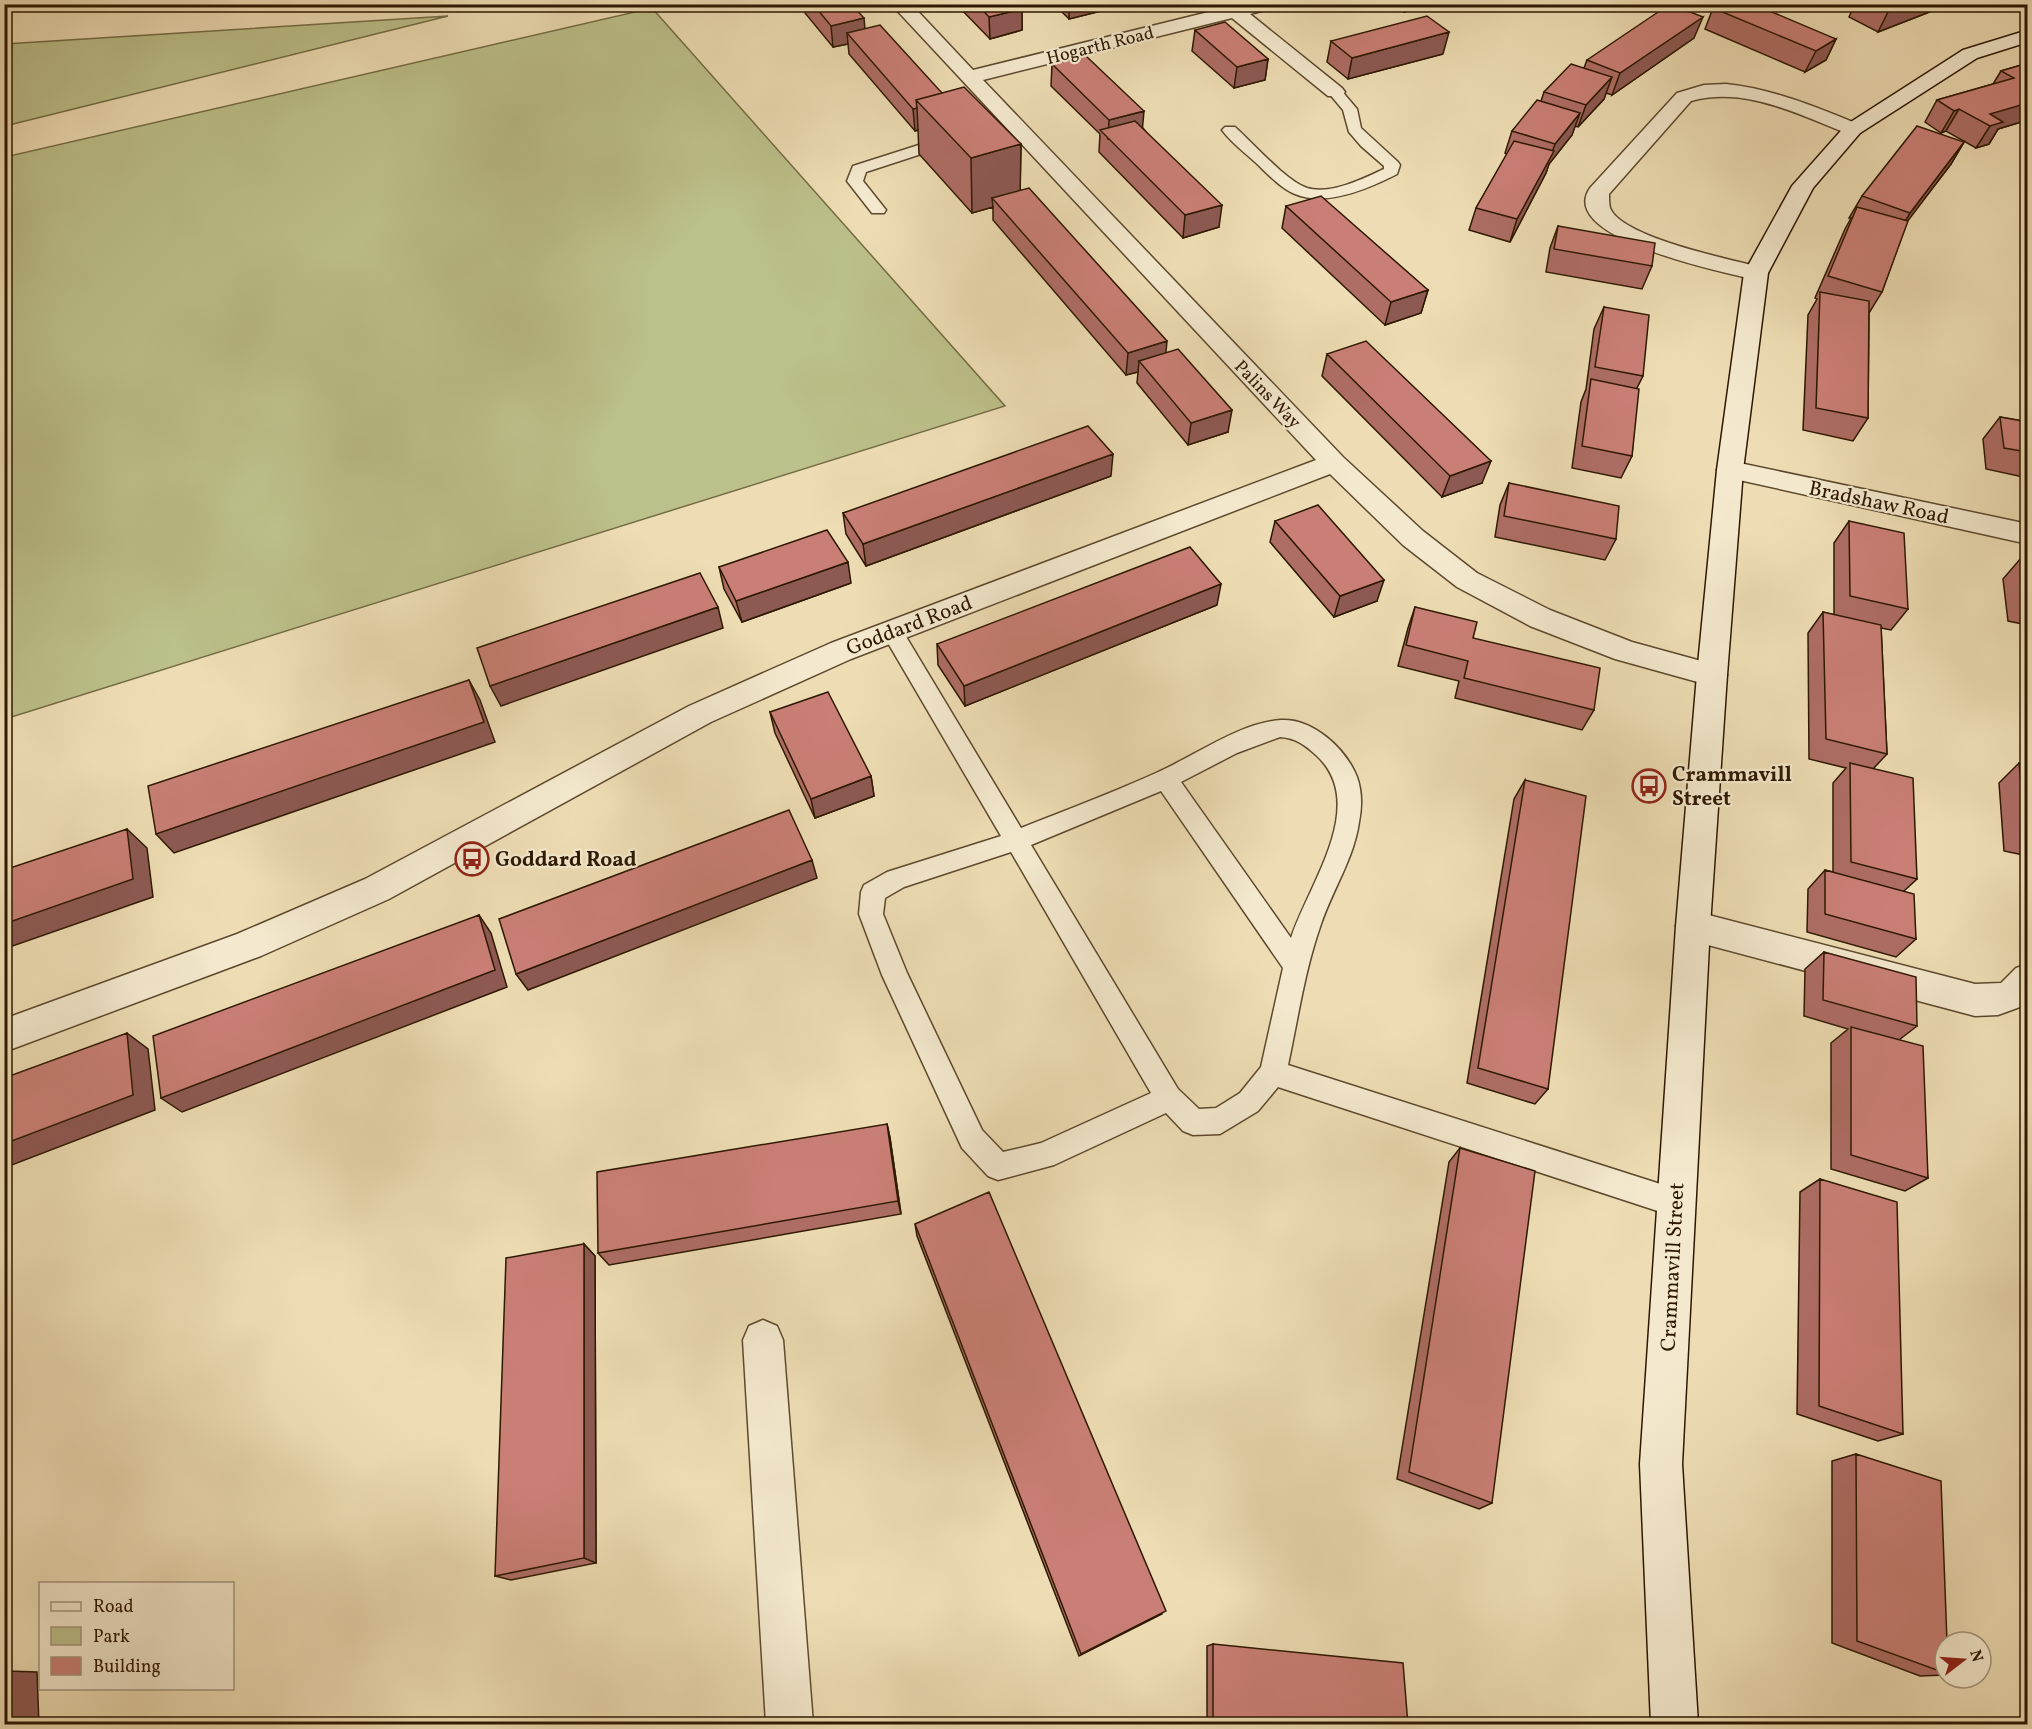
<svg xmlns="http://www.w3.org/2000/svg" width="2032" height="1729" font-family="Vollkorn,serif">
  <rect width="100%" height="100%" fill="#eeddb4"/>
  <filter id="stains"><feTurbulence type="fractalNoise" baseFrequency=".00333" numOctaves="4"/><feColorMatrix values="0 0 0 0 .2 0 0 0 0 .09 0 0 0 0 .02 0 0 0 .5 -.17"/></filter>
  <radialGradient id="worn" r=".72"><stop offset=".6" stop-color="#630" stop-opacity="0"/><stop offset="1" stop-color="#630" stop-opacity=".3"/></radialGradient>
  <path fill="#bcc08a" stroke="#746c45" stroke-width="1.5" d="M652,8l353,398 -1000,313v-562z
    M448,16l-443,110v-82z"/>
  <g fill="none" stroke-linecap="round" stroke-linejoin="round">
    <defs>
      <path id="lane" d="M1335,88l5,1 17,20 4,19 37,34 2,3 -3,9c-29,15 -71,33 -102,20 -15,-6 -28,-21 -40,-32 -11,-10 -24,-20 -33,-32l3,-3h10c18,16 51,54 72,61 23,7 56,-9 77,-19v-3l-23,-20 -12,-14 -6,-22 -15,-18z
        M950,135l8,5 -3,3 -89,29 -3,9 23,29 -2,3h-12l-25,-32 6,-15z
        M892,623l7,2 122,203c45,-18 91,-35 135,-55 39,-17 83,-50 125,-53 32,-2 65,29 76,57 5,14 5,30 2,45 -5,36 -26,67 -38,102 -16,45 -23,94 -33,141l388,124 10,4 4,10 -4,10 -10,4 -398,-130 -20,24 -38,23 -27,1 -10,-4 -17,-18 -112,52 -56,15 -10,-4 -26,-28 -80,-173 -23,-61 2,-22 3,-7 23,-13 114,-36 -120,-205 4,-6zM1280,737c16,1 25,8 36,18 54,49 -8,130 -25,183l-110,-156 56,-29zM1161,791l122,177 -22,99 -21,26 -24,15 -17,1 -21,-20 -147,-244zM1011,852l140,241 -110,50 -38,9 -21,-22 -75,-157 -24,-59 2,-16 19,-11z"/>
      <path id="street" d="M891,4h20l62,66 268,-66h34l-2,4 -23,6 92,74 3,4 -3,4h-14l-96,-78 -249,62 360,377 80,74 54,42 73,37 82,32 91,25 4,8 -4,8 -11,3 -97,-27 -85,-33 -73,-39 -54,-42 -73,-71 -479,185 -140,63 -322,177 -128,57 -257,96v-33l233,-85 128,-55 324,-173 142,-63 485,-183z
        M1726,84c47,5 90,23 134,41l3,4 -3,4 -7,2 -7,-2c-49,-19 -101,-47 -155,-32l-82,93c0,4 0,10 1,14 12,30 123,52 154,60l4,5 -4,5 -8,2c-27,-7 -201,-41 -166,-92l87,-95 27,-8z
        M1730,461l298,63v20l-307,-68 -4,-6 4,-6z
        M1693,911l282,73 26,-1 15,-15 12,-4v40l-30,11 -23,1 -282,-75 -12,-5 -5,-10 5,-10z
        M763,1320l14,6 6,14 30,384h-47l-23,-384 6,-14z"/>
      <path id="secondary" d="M2028,30v12l-51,16 -117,75 -47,55 -45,85 -25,197 -16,205 -17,251 -28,538 16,260h-47l-11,-260 36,-538 21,-251 20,-205 27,-197 48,-87 54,-61 117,-75z"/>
    </defs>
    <use href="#lane" stroke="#5d492d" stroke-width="3"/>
    <use href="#street" stroke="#5d492d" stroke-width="3"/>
    <use href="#secondary" stroke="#2d1800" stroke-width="3"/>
    <use href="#lane" fill="#f4e9ce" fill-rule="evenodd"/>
    <use href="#street" fill="#f4e9ce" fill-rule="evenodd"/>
    <use href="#secondary" fill="#f4e9ce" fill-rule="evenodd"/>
  </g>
  <path fill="#ae6d65" stroke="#2d1800" stroke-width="1.5" d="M804,4h47l13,24 78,65 79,51 -1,46 146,163 62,79 -40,13 -51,-62 1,-11 -12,3 -133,-155v-13l-21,6 -53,-59 -1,-24 -3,1 -66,-77 -1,-10 -15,3 -28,-34z
    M956,4h62l4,5v21l-32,9z
    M1054,4h75l-60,15z
    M1393,4h41l-30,8z
    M1855,4h95l-72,28 -29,-15z
    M1713,8l123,31 -10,21 -21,12 -100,-43z
    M1195,30l73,29 -3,21 -31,8 -42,-37z
    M1694,38l-82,57 -6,-2 -2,6 -26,28 -3,-1 -3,9 -23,29 -3,9 -36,69 -41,-12 7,-22 31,-54 -2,-1 7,-22 29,-30 3,-9 40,-24 3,-8z
    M1331,41l112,13 -95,25 -21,-17z
    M2028,63v57l-30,9 -9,15 -13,4 -30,-17 -5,2 -16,-11 12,-22 56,-16 8,-13z
    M1052,64l91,64 76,99 -36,11 -84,-86 1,-18 -49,-48z
    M1964,142l-13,22 -44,57 -25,71 -13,21 -1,105 -15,23 -50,-11 5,-115 9,-16 -2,-1 30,-69 6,-11h-2l13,-22z
    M1286,206l142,84 -7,23 -36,12 -103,-97z
    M1558,226l94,40 -10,23 -96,-17 4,-24z
    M1604,307l39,69 -6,12 -5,68 -11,22 -49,-10 9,-66 5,-13 8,-60z
    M1327,354l155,129 -40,14 -120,-121z
    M2000,417l28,5v56l-42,-9 -3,-30z
    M1111,476l-245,90 -20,-32 -3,-21z
    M1509,483l107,56 -11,21 -110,-23 5,-32z
    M1275,521l102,80 -43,16 -64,-75z
    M1849,521l59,88 -17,21 -10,-2 6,126 -14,15 44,110 -13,12 12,48 -20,18 -89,-25 1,-43 17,-19 8,2v-89l13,-15 -37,-9 -1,-126 15,-21 11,3v-72z
    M2021,558l7,1v66l-20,-4 -5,-42z
    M719,567l132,16 -109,39 -18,-33z
    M1217,605l-252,101 -27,-41 -1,-21z
    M1415,607l58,31 121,72 -12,20 -127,-32 4,-17 -61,-15 10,-38z
    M770,712l101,64 3,20 -59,22 -40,-85z
    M2019,763l9,2v91l-24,-5 -5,-68z
    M1525,780l23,309 -13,15 -68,-21 47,-284z
    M1824,952l93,74 -18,14 29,138 -23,13 -74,-22v-126l17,-14 -44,-13 1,-47z
    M887,1124l3,14 11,76 -292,51 -11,-12z
    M1460,1148l32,355 -13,6 -82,-30 52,-317z
    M1820,1179l83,255 -25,7 -81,-27 3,-222z
    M915,1224l247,390 -83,42 -162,-420z
    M584,1244l11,12 1,307 -85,17 -16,-4z
    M1856,1454l89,188v33l-25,1 -88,-33v-182z
    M1213,1644l195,81h-201v-79z"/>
  <path fill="#8d5953" stroke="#2d1800" stroke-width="1.5" d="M1069,4h60l-60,15z
    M1405,4h29l-30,8z
    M1904,4h46l-72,28 11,-22z
    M1022,9v21l-32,9 -1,-22z
    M1703,17l-9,21 -82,57 8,-22z
    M864,18l2,22 -19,-7 1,11 -15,3 -2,-21z
    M1449,32l-6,22 -95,25 4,-21z
    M1836,39l-10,21 -21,12 11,-21z
    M1268,59l-3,21 -31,8 3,-21z
    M1612,77l-8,22 -26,28 8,-22z
    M2028,98v22l-30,9 -9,15 -13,4 14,-22v-12z
    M917,108l1,22 -3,1 -2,-22z
    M1959,109l-13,22 -5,2 13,-22z
    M1144,111l-2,22 -34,6 1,-19z
    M1580,113l-8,22 -23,29 -3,9 -36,69 7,-23 34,-64 4,-11z
    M1964,142l-13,22 -54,71 13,-22z
    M1021,144l-1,55 -28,-1 1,9 -21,6 -1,-55z
    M1222,205l-3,22 -36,11 2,-23z
    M1428,290l-7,23 -36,12 6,-23z
    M1167,341l-2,22 -26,-2 -1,11 -12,3 2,-22z
    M1232,410l-4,22 -40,13 3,-22z
    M1113,454l-2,22 -245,90 -3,-22z
    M1491,461l-9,22 -40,14 8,-21z
    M848,562l3,21 -109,39 -6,-21z
    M1384,580l-7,21 -43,16 6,-21z
    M1221,584l-4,21 -252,101 -1,-20z
    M718,607l5,21 -222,78 -11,-20z
    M469,680l11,20 15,42 -321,111 -18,-19z
    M871,776l3,20 -59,22 -4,-19z
    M127,829l20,19 6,49 -149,52v-25z
    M812,860l5,18 -289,112 -12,-16z
    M479,915l12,18 16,54 -325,125 -21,-14z
    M127,1033l21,16 7,61 -151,58v-24z
    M887,1124l3,14 11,76 -3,-13z
    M584,1244l11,12 1,307 -12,-5z
    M4,1484l6,150 -6,2z
    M6,1671l31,1 2,53h-31z"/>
  <path fill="#ca7f76" stroke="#2d1800" stroke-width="1.5" d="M813,4h38l13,14 -33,8z
    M977,4h41l4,5 -33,8z
    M1670,4l33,13 -83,56 -33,-13z
    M1719,4h34l83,35 -20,12 -103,-43z
    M1878,4h26l-15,6z
    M1427,16l22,16 -97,26 -21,-17z
    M1225,22l43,37 -31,8 -42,-37z
    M880,25l62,68 -26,7 1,8 -4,1 -66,-76z
    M1086,56l58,55 -35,9 -57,-56z
    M2028,63v40l-38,11 13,8 -13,4 -31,-17 -5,2 -17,-11 77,-22 -13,-7z
    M1571,64l41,13 -26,28 -42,-13z
    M964,87l57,57 -50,14 -55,-58z
    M1537,100l43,13 -25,31 -43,-13z
    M1135,121l87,84 -37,10 -85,-85z
    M1917,126l47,16 -54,71 -48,-17z
    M1514,141l40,10 -37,68 -41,-11z
    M1029,188l138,153 -39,12 -136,-155z
    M1321,196l107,94 -37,12 -105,-96z
    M1857,207l51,14 -26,71 -54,-16z
    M1558,226l97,17 -3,23 -98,-17z
    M1820,292l49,9 -1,117 -52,-10z
    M1604,307l45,8 -6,61 -48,-9z
    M1366,341l125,120 -41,15 -123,-122z
    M1178,349l54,61 -41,13 -52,-62z
    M1591,379l48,10 -7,67 -50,-10z
    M2000,417l28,5v30l-24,-4z
    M1088,426l25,28 -250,90 -20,-31z
    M1509,483l110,23 -3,33 -112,-23z
    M1318,505l66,75 -44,16 -65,-75z
    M1849,521l55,12 4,76 -58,-13z
    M827,530l21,32 -112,39 -17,-34z
    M1190,547l31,37 -257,102 -27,-42z
    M2021,558l7,1v41h-1z
    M700,573l18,34 -228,79 -13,-38z
    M1415,607l62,15 -4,16 127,30 -6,42 -130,-32 4,-17 -62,-16z
    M1823,612l58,13 6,129 -61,-15z
    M469,680l15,42 -328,112 -8,-48z
    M828,692l43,84 -60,23 -41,-87z
    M1850,763l63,15 4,101 -66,-17z
    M2019,763l9,2v67h-2z
    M1525,780l61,16 -38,293 -70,-21z
    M789,810l23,50 -296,114 -17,-55z
    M127,829l6,50 -129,45v-54z
    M1825,870l89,24 2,45 -91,-25z
    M479,915l16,55 -334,128 -8,-62z
    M1824,952l92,25 1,49 -94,-26z
    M1851,1027l72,19 5,132 -77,-23z
    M127,1033l6,62 -129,49v-66z
    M887,1124l11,77 -300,52 -1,-81z
    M1460,1148l75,23 -43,332 -83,-31z
    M1820,1179l77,23 6,232 -84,-28z
    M989,1192l177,419 -85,43 -166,-430z
    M584,1244v314l-89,18 11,-318z
    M1856,1454l85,27 6,161h-2v31l-88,-32z
    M1213,1644l190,19 5,62h-195z
    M6,1671l2,54h-4v-53z"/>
  <defs>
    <symbol id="bus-ring" viewBox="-11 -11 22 22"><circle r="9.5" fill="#f4e9ce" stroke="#8f2418" stroke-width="1.5"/><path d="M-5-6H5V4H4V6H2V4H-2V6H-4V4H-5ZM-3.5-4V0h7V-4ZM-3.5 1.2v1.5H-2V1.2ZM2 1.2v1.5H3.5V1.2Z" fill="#8f2418"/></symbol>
  </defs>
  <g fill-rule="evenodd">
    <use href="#bus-ring" x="1630" y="767" width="38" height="38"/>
    <use href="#bus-ring" x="453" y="840" width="38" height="38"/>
  </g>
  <g text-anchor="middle" stroke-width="4.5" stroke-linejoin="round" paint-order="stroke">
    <g font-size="18" fill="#2d1800" stroke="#f4e9ce">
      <text transform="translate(1100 45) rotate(-14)" y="6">Hogarth Road</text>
      <text transform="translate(1268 394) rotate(46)" y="6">Palins Way</text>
    </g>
    <g font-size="21" fill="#2d1800" stroke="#f4e9ce">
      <text transform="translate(1879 502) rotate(12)" y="7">Bradshaw Road</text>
      <text transform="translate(909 625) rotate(-21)" y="7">Goddard Road</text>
      <text transform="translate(1672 1267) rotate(-87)" y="7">Crammavill Street</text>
    </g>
    <g font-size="21" font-weight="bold" fill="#2d1800" stroke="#f4e9ce" text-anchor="start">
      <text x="1672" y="781">Crammavill<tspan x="1672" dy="24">Street</tspan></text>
      <text x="495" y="866">Goddard Road</text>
    </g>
  </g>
  <rect width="2032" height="1729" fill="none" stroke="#eeddb4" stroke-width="24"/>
  <rect x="6" y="6" width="2020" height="1717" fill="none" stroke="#2d1800" stroke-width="3"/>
  <rect x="12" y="12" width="2008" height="1705" fill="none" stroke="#2d1800" stroke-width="1.5"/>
  <rect x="39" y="1582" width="195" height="108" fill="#f4e9ce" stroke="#a4957c" stroke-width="1.5"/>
  <rect x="51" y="1602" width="30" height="9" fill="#f4e9ce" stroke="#a4957c" stroke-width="1.5"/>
  <text x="93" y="1612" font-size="18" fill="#2d1800">Road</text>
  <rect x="51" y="1627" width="30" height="18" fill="#bcc08a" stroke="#a4957c" stroke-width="1.5"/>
  <text x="93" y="1642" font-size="18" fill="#2d1800">Park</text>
  <rect x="51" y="1657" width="30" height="18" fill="#ca7f76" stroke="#a4957c" stroke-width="1.5"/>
  <text x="93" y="1672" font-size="18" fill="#2d1800">Building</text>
  <g transform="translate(1963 1660) rotate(73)"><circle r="28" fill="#f4e9ce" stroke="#a4957c" stroke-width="1.5"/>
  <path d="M0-4.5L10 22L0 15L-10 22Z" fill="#8f2418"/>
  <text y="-9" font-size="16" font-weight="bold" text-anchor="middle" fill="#2d1800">N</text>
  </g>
  <rect width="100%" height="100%" filter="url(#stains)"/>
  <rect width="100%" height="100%" fill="url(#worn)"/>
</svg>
